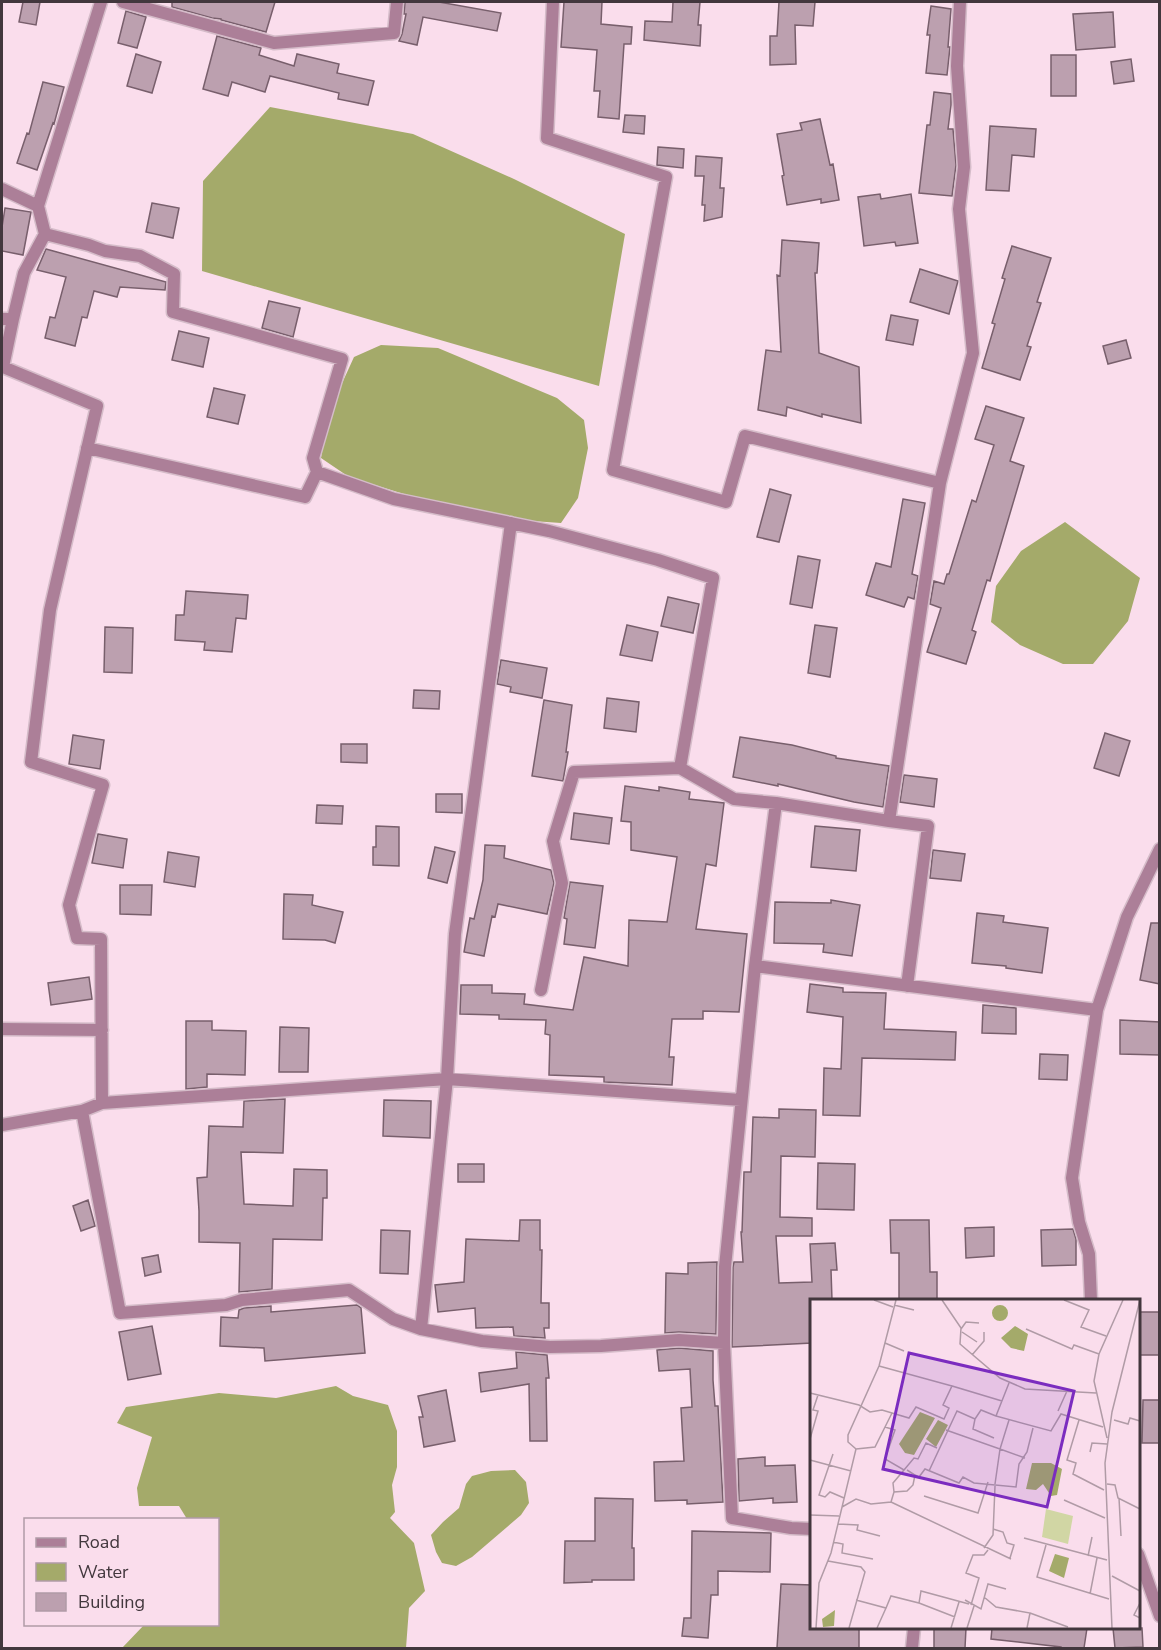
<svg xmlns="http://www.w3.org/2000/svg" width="1161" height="1650" font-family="'Nunito Sans',sans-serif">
  <rect width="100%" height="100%" fill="#faddec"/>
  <path fill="#a4aa6a" d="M270,107l143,27 101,45 111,55 -26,152 -397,-115 1,-90z
    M381,345l57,3 119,50 27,22 4,28 -10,50 -17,25 -43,-3 -114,-26 -55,-17 -28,-19 7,-44 26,-57z
    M1065,522l75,56 -12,43 -35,43h-30l-43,-19 -29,-23 5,-36 25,-35z
    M336,1386l17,10 35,9 9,26v36l-5,18 3,27 -5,6 24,25 11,48 -16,17 -3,40h-284l22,-23 74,-1v-104l-31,-1 -8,-13h-40l-2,-18 15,-51 -35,-14 9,-16 93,-14 57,5z
    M515,1470l11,12 3,21 -8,12 -49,42 -16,9 -14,-3 -6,-11 -5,-17 12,-13 16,-14 7,-24 6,-8 19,-5z"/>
  <path fill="#bca0af" stroke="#785f6c" stroke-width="1.5" d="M23,2h17l-4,23 -17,-3z
    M172,2h103l-9,30 -45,-12v-1l-9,-1 -40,-11z
    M405,2h34l62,11 -4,18 -74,-14 -6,28 -18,-4 3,-7 4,-20h-2z
    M564,2h38l-1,22 31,3 -1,17h-7l-5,75 -21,-2 2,-26h-6l3,-41 -36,-3z
    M673,2h27l-2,23h3l-1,21 -56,-6 1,-19 27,1z
    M779,2h36l-2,24 -18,-1 1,39 -26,1v-29h7z
    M931,6l20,3 -3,38h2l-3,28 -21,-2 4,-38h-3z
    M126,11l20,6 -9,31 -19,-5z
    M1113,12l2,35 -39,3 -3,-36z
    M217,36l44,12 -2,7 35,11 3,-12 42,10 -2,9 37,8 -6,24 -30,-6 1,-6 -69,-17 -5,16 -33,-10 -4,14 -25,-7z
    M136,54l25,8 -9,31 -25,-7z
    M1051,55h25v41h-25z
    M1131,59l3,22 -20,3 -3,-22z
    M43,82l21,5 -10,37 -1,-1 -16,47 -20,-7 10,-30 2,1z
    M934,92l17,2v11l-3,24h5l3,36 -4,31 -33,-3 8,-68h3z
    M625,115l20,1 -1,18 -21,-2z
    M820,119l10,46 3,-1 6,36 -18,3v-4l-34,6 -5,-29 2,-1 -7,-41 25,-4 -2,-7z
    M990,126l46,3 -2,28 -22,-2 -3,36 -23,-1z
    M658,147l26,2 -1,19 -26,-3z
    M696,156l26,2 -2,30h4l-2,29 -18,4 1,-16h-3l2,-29h-9z
    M880,194l1,5 30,-5 7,49 -22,3 -1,-4 -31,4 -6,-49z
    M152,203l27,5 -6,30 -27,-6z
    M5,208l26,4 -8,43 -21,-4v-24z
    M782,240l37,3 -2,30h-2l4,80 40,14 2,56 -39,-9v3l-35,-10 -1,9 -28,-6 8,-60 15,2 -4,-77 3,1z
    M1012,246l39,12 -14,44 4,1 -14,43 4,1 -11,33 -38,-12 13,-44 -3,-1 13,-44 -3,-1z
    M46,249l120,33 -1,8 -45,-3 -3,10 -23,-6 -7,27 -5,-1 -7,29 -30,-8 5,-21 5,1 11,-41 -29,-7z
    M920,269l38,12 -9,33 -39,-12z
    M269,301l31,7 -7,29 -31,-9z
    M891,315l27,5 -5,25 -27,-5z
    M179,331l30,7 -6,29 -31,-7z
    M1126,340l5,18 -23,6 -5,-18z
    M214,388l31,7 -7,29 -31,-7z
    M986,406l38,12 -14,43 14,5 -34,115 -3,-1 -15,50 4,2 -10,32 -39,-12 14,-44 -11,-4 4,-23 10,3 3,-10h2l23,-74 4,2 18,-57 -19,-6z
    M770,489l21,6 -12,47 -22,-5z
    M903,499l22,4 -13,71 6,2 -4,23 -6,-2 -4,10 -38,-12 10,-32 15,4z
    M798,556l22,4 -8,48 -22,-4z
    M186,591l62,4 -2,24 -10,-1 -4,34 -28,-2 1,-8 -30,-2 1,-25h8z
    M668,597l31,7 -6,29 -32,-7z
    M627,625l31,7 -6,29 -32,-6z
    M815,625l22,3 -7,49 -22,-4z
    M105,627l28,1 -1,45 -28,-1z
    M501,660l46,8 -5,30 -32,-6 1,-5 -14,-3z
    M414,690l26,1 -1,18 -26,-1z
    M607,698l32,4 -3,30 -32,-4z
    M544,700l28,5 -6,47h2l-5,29 -31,-5z
    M1105,733l25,8 -11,35 -25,-8z
    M73,735l31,5 -4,29 -31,-5z
    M740,737l52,8 44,11v2l53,8 -6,41 -29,-5 -76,-18v2l-45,-9z
    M341,744h26v19l-26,-1z
    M904,775l33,4 -3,28 -34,-5z
    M625,786l34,5v-4l31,5 -1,7 35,4 -8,63 -10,-2 -10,65 51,5 -8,78 -36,-1v8h-31l-3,38h5l-2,28 -68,-3v-5l-55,-2 1,-40 -5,-1 1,-14 -47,-1v-4l-39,-1 1,-29h31v8l33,1 -1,10 49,6 11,-53 44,9 1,-46 38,2 10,-65 -46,-7v-28l-10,-1z
    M436,794h26v19l-26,-1z
    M317,805l26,1 -1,18 -26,-1z
    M574,813l38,5 -3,26 -38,-5z
    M376,826l23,1v39l-26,-1v-18h3z
    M815,826l45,4 -4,41 -45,-4z
    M98,834l29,5 -4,29 -31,-5z
    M485,845l20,1 -1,12 47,12 3,13 -7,31 -49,-10 -3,13 -3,-1 -8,40 -20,-4 6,-34 4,1 9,-39z
    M435,847l20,5 -8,31 -19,-5z
    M933,850l32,4 -4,27 -31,-3z
    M168,852l31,5 -4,30 -31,-5z
    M570,882l33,4 -8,62 -31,-4 3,-25 -3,-1z
    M120,885h32l-1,30 -31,-1z
    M284,894l29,1 -1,10 31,7 -8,31 -10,-3 -42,-1z
    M831,900l29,5 -8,51 -29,-4 1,-8 -50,-1 1,-41 56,1z
    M977,913l27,3 -1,6 45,6 -6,45 -36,-5v-2l-34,-3z
    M1151,923h9v61l-20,-4z
    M89,977l3,22 -41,6 -3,-22z
    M810,984l33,4v4l43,1 -2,36 72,3 -1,28 -93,-2 -2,58 -37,-1 1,-47 17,1 2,-52 -36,-5z
    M983,1005l33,3v26l-34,-1z
    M1120,1020l40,2v33l-40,-1z
    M186,1021h26v9l34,1 -1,44 -38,-1v13l-21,2z
    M280,1027l29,1 -1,44h-29z
    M1040,1054l28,1 -1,25 -28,-1z
    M285,1099l-2,54 -42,-1 3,52 49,2 1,-37 33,1v28h-4l-1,42 -49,-1 -1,50 -33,3 1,-49 -41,-1v-31l-2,-33 10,-1 2,-51 34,1 1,-26z
    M384,1100l47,1 -1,37 -47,-2z
    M779,1109l37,1 -1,47 -34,-1 -1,61 32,1v18h-36l3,47 33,-1 -2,-38 25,-1 2,27h-6l1,30h-20v43l-80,4 1,-80 1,-5h9l-2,-30h1l2,-60h7l2,-55 26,1z
    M818,1163l37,1 -1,46 -37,-1z
    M458,1164h26v18h-26z
    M88,1200l7,26 -14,5 -8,-25z
    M520,1220h20v30h2l-1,53h8v25h-5l1,10 -31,-2 -1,-9 -37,1 -1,-20 -37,4 -3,-27 29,-3 2,-43 53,2z
    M890,1220h39l1,52h7v28h-38v-47h-8z
    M994,1227v29l-28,2 -1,-30z
    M1073,1229l3,10v26l-34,1 -1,-36z
    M381,1230l29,1 -2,43 -28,-1z
    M158,1255l3,17 -16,4 -3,-18z
    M717,1262l-1,72 -37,-2 -14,1 1,-60 22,1v-11z
    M357,1305l4,3 4,45 -100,8 -1,-13 -44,-2 1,-29 17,1 1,-8 5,-2 27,-2v6z
    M1138,1312h22v43h-22z
    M152,1326l9,48 -33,6 -9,-48z
    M679,1348l34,3v29l2,26h3l5,96 -36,2v-4l-32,1 -1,-39 30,-1 -3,-53 11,-1 -2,-38 -31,2 -2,-21z
    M516,1352l31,3 2,23h-3l1,63h-17l-1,-57 -48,8 -2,-19 38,-5z
    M446,1390l9,51 -31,6 -5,-30h4l-5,-21z
    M1143,1400h17v43h-18z
    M765,1457v9l30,-1 2,37 -24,1v-5l-34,3 -1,-42z
    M595,1498l38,1 -1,49h2v32h-42v2l-28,1 1,-42h30z
    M692,1531l79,2 -1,39 -52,-1v24h-7l-3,43 -26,-2 2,-18h7z
    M781,1584l31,1 -1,43h48v20h-82z
    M934,1628h32l-1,20h-31z
    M992,1628h95l-3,20h-23v-1l-70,-8z
    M1113,1628h29l1,19 -28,1z"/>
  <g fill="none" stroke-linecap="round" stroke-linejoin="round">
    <defs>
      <path id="minor" d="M123,2l151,41 120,-10 3,-31
        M553,2l-6,136 119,39 -53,293 113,32 19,-66 195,47 -51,338 39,5 -21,160
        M2,189l36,17
        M2,319h11l11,-46 21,-39
        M13,319l-10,48 94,39 -47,204 -19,152 72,23 -34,120 8,33 24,1 1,164 -20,8 38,202 106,-8 16,-5 107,-10 44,29 28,10 61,12 68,6 51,-1 78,-6 45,3
        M87,448l218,49 12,-25 -4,-14 29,-99 -169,-47 1,-38 -34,-18 -35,-5 -16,-6 -44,-11 -7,-28 63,-204
        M317,472l77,27 155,32 109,29 55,18 -33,190 54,31 42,4 -21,163
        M940,483l33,-130 -14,-144 5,-42 -7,-101 3,-64
        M776,803l113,18
        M541,990l21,-107 -9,-42 21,-69 106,-4
        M2,1029l100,1
        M102,1103l345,-24 8,-145 56,-411
        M2,1125l80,-14
        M1091,1300l-2,-46 -10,-32 -7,-44 25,-168 30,-93 33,-68
        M421,1329l26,-250 294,21
        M812,1529l-21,-1 -59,-10 -8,-175 1,-76 30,-301 342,44
        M1138,1554l22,62
        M912,1648l2,-20"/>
    </defs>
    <use href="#minor" stroke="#d5bcc9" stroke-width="15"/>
    <use href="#minor" stroke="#ac7f98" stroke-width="12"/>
  </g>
  <g transform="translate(810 1299)">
    <rect width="330" height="330" fill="#faddec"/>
    <path d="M236,210l27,7 -5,28 -26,-7z" fill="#d1d6a4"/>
    <path d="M182 14a8 8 0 1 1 16 0a8 8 0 1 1-16 0ZM205,27l13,8 -4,17 -13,-3 -10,-10zM110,113l15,6 -21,37 -9,-2 -6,-9zM128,121l10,5 -12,22 -10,-8zM222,164h19l11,6 -5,26 -6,1 -8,-12 -7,6 -10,-1zM245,255l14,4 -5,20 -15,-7zM25,311l-1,16 -11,1 -1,-8z" fill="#a4aa6a"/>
    <path fill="none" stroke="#b09ba6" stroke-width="1.5" d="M64,1l19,7M132,1l19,28 -1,16 40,34 25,11 71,4M254,1l25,10 -8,17 25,9M84,6l20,5M151,30l5,-7 13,1M216,30l46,20 2,-4 25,9M152,33l15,10M75,44l19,8M162,56l12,-14v-9M69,67l73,20M199,84l-13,33 55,15 10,-17 42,13M0,94l49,12 11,7 12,-2 27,8 7,-11 28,12 5,-11 -6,-3 9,-19 50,15M248,112l9,-20M165,120l-2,10 21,9M199,121l-9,29 25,9M269,121l-12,40 9,3 -3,11 31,16M304,121l14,4 2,-6 10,3M75,128l10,3 -10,29 19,11 10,-12 4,1 8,-16 11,5M136,131l54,19 -5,35M297,139l-13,-57 5,-27 24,-54M0,140l8,-28 -5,-1 5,-15M46,150l19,-2 17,-34M280,153l2,-9 15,1M23,155l-14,41 6,2 5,-5 14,6M0,161l41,11M119,172l28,-60 18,8 6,-9 15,6M105,176l4,2 6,-8 34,14 4,-6 11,6 42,4 3,-23 8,-12 6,-24M297,185l8,1 3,13 22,11M84,193l-1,-9 11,-13M114,197l54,17 10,-31M309,199l2,38M254,201l41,18M81,203l120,57M32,208l14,-8 15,5 20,-2 3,-10 13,-1 6,-6 2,-10 -8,-5M0,216l29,1M28,225l20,1 -1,5 23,6M183,230l10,3 4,11 7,2 -4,13M214,239l83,22M23,243l10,2 -1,9 31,6M236,246l-9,32 72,22M174,249l9,-13 2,-49M278,257l4,-19M18,262l33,6 4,5 -16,56M302,277l28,15M280,295l7,-36M174,298l12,10 34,6 -3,15M46,301l30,8 5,-12 28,7 2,-12 48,13M155,301l16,9 7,-25 18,5M109,304l36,14M330,304l-6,12 6,3M161,306l8,-27 -13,-5 7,-18h11l4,-5M220,314l38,14M6,329l3,-45 12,-30 25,-104 -8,-7v-7l31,-69 17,-66M67,329l9,-20M141,329l8,-26M157,329l7,-22M302,329l-7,-165 7,-51 28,-112"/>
    <path fill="#7b2cbf" fill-opacity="0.15" stroke="#7b2cbf" stroke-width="3" d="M99,54l165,38 -27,116 -164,-38z"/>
    <rect width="330" height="330" fill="none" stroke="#42373d" stroke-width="3"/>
  </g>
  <rect width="1161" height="1650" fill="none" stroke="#42373d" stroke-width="6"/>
  <rect x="24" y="1518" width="195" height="108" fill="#faddec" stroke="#b09ba6" stroke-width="1.5"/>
  <rect x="36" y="1538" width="30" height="9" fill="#ac7f98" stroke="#b09ba6" stroke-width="1.5"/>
  <text x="78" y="1548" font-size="18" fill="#42373d">Road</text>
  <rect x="36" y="1563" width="30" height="18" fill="#a4aa6a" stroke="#b09ba6" stroke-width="1.5"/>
  <text x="78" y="1578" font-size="18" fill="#42373d">Water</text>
  <rect x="36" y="1593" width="30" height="18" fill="#bca0af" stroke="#b09ba6" stroke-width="1.5"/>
  <text x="78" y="1608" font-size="18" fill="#42373d">Building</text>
</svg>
